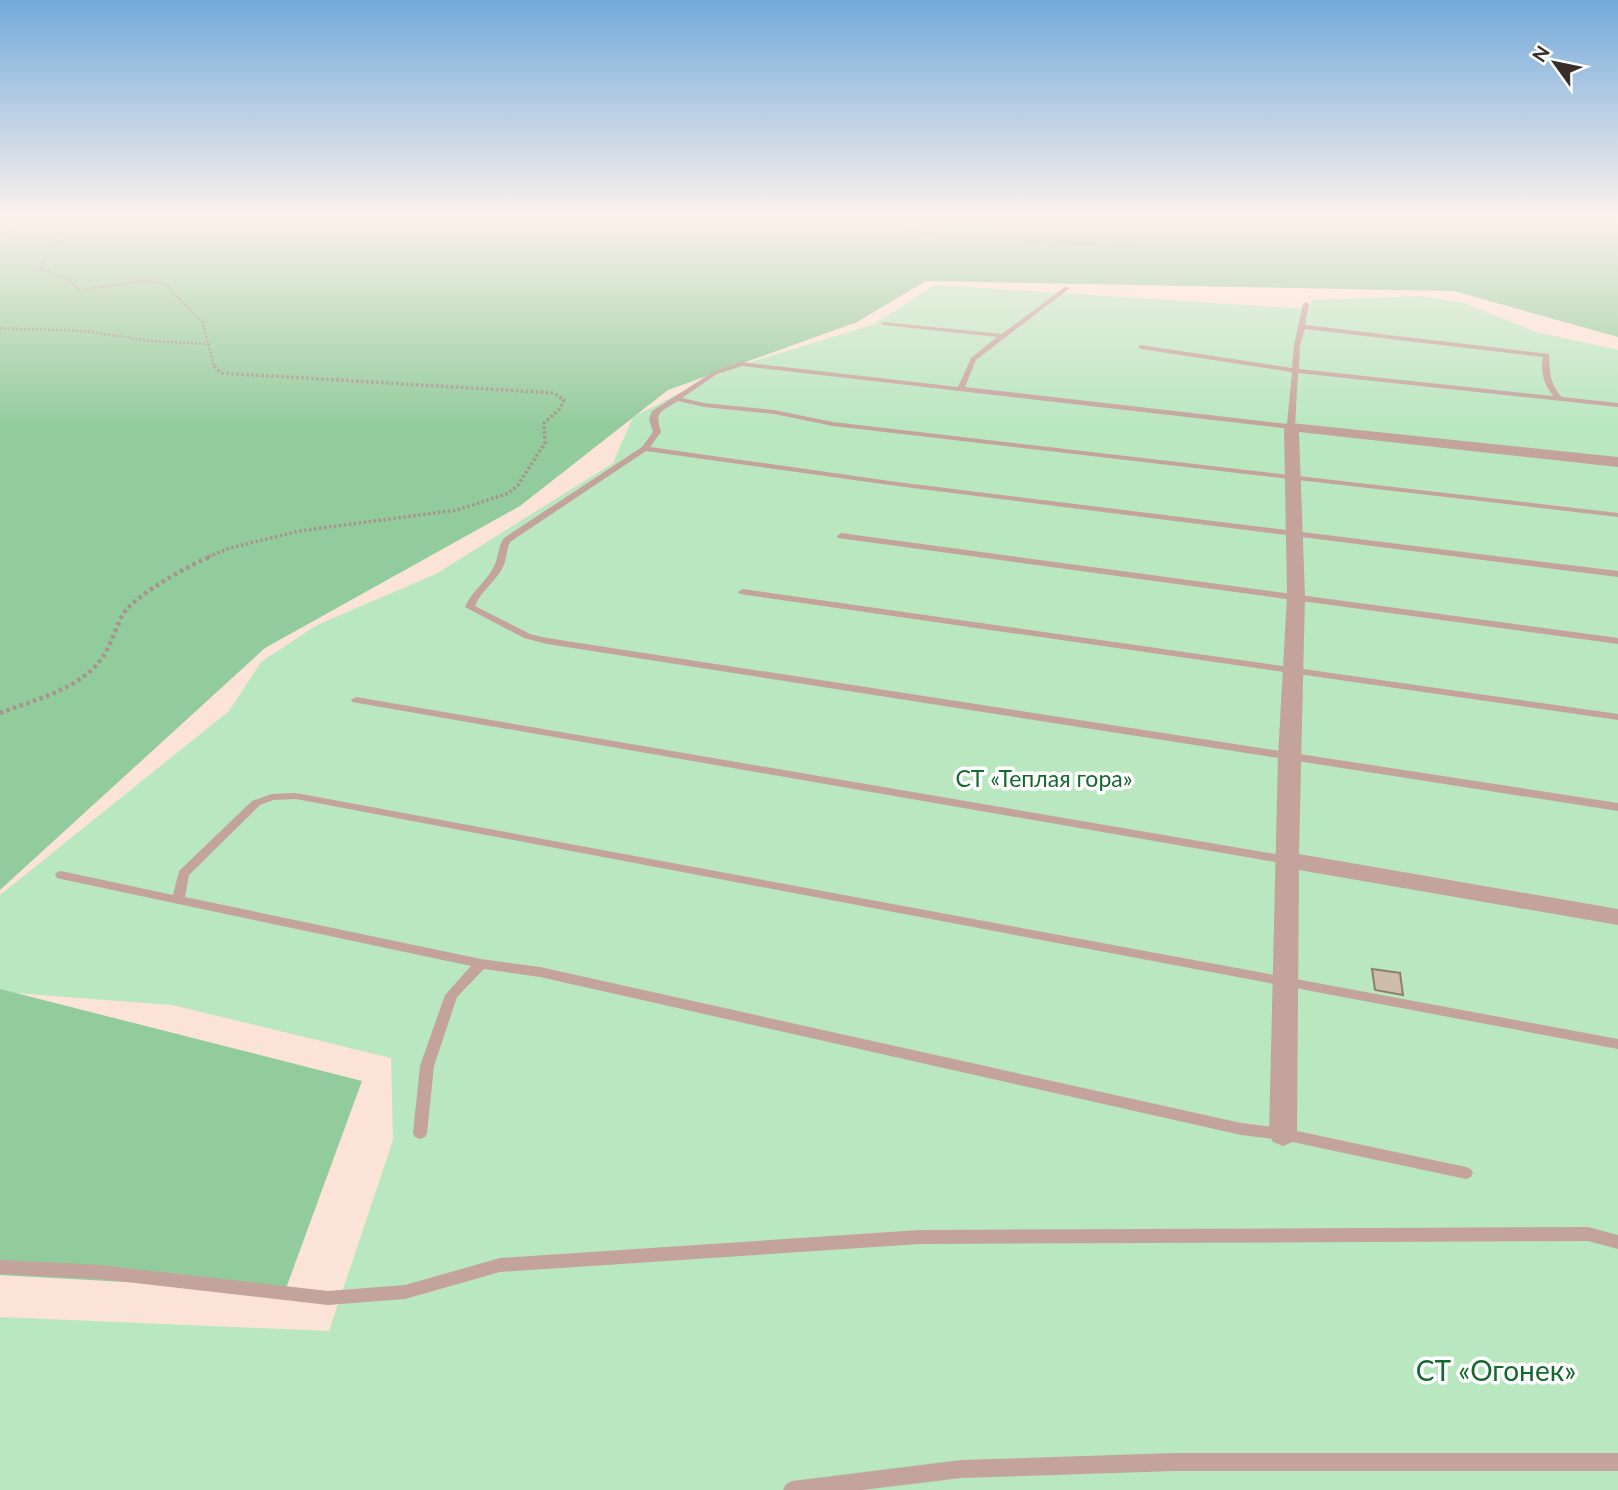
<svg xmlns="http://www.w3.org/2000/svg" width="1618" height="1490" font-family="Lato,sans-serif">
  <rect width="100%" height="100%" fill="#fbe3d7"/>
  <path fill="#b9e7c0" d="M935,285l373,24 5,-9 107,-4 44,7 72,29 82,18v1140h-1618v-173l329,14 64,-191 -2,-82 -219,-53 -172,-13v-97l229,-184 32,-49 56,-37 119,-51 177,-111 20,-46 92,-47 147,-45z"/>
  <path fill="#93cc9c" d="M0,216h1618v121l-164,-46 -528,-10 -69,41 -189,68 -148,116 -255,142 -265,242z
    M0,989l362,92 -77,210 -285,-16z"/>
  <path fill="#cebdab" stroke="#8f7f6e" stroke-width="2" d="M1372,969l28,4 3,22 -28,-5z"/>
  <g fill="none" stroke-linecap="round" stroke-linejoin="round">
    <path stroke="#a7958d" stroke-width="2.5" stroke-dasharray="2 2" stroke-linecap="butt" d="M74,216c-14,18 -21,34 -35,52l30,12 10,10 66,-9 20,3 38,39 11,44
      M831,216l112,20 190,11
      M1330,225l22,-9
      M0,328l83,3 68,10 56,3"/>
    <path stroke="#a7958d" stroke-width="3.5" stroke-dasharray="2.5 2.5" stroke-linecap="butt" d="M208,557l22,-9 69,-17 158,-21 52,-17 9,-8 27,-42 -1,-20 16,-14 4,-9 -10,-7 -333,-20 -8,-8"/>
    <path stroke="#a7958d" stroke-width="4.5" stroke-dasharray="3.5 3.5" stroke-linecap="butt" d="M0,713c33,-13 75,-22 99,-51 11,-13 16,-33 24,-48 12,-19 68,-50 89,-58"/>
    <path fill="#c4a39d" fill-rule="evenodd" d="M44,216h8l-52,22v-4z
      M1065,287l5,1 -94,72 -11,27 322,37 5,-52 -151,-23 -3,-2 3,-2 151,23 2,-23 9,-41 3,-2 3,2 -4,21 244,29c1,17 0,29 13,43l56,6v4l-320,-34 -3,54 -4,2 -549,-63 -25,8 -35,24 22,5 70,7 59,12 785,91v4l-785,-91 -59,-12 -70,-7 -26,-6c-17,11 -24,9 -17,31l-11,15 247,35 721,89v6l-721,-91 -251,-35 -136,91c-4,9 -3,18 -8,27 -8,14 -21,22 -27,37l55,28 17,4 1071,165v8l-1071,-167 -23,-6 -59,-31c6,-15 19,-23 27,-37 7,-10 5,-22 12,-32l138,-91 11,-15 -4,-13 3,-8 61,-39 28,-10 217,25 13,-29 26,-21 -113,-12 -3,-2 1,-1 120,12zM1305,329l238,28c-3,15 1,27 10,39l-254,-27 1,-24z
      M841,533l777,105v6l-780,-106 -1,-2z
      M743,589l875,125v6l-878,-126 -2,-2z
      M356,697l931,159 4,1 2,3 -2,3 -4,1 -935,-162 -1,-2z
      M296,793l1322,246v10l-1322,-250 -23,1 -13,5 -71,70 -4,22 296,62 59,8 701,156 42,5 183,39 5,2 2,4 -2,4 -5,2 -183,-39 -42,-5 -701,-158 -56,-8 -27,28 -23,69 -7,67 -2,4 -5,2 -5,-2 -2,-4 7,-67 25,-71 26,-29 -410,-87 -4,-1 -2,-3 2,-3 4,-1 112,24 6,-24 73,-70 20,-7z
      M1588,1227l30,8v14l-30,-8 -668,3 -420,28 -95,27 -77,6 -228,-26 -100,-5v-14l100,5 228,26 77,-6 95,-27 420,-28z
      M1175,1453h443v18h-443l-214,7 -98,12h-80l3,-6 6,-3 169,-21z"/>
    <path fill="#c4a39d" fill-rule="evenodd" d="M1291,423l327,34v10l-319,-35 6,164 -6,258 319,55v16l-319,-55 -2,264 -4,8 -10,4 -10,-4 -4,-8 9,-378 9,-160 -3,-169z"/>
  </g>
  <linearGradient id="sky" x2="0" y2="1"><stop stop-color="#73aadb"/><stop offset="0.51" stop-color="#fdf2ed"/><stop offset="1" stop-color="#fdf2ed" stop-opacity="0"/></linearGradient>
  <rect width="1618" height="425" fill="url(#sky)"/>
  <g text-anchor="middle" stroke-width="7" stroke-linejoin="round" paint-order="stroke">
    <g font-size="23" fill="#15692f" stroke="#fff">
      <text x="1044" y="787">СТ «Теплая гора»</text>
    </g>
    <g font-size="28" fill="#15692f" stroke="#fff">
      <text x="1496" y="1381">СТ «Огонек»</text>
    </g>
  </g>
  <g transform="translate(1555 63) rotate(303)" stroke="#ffffff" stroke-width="5" paint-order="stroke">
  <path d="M0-5L12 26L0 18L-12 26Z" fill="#382f2b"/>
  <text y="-10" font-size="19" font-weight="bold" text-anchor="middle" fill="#382f2b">N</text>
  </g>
</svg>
